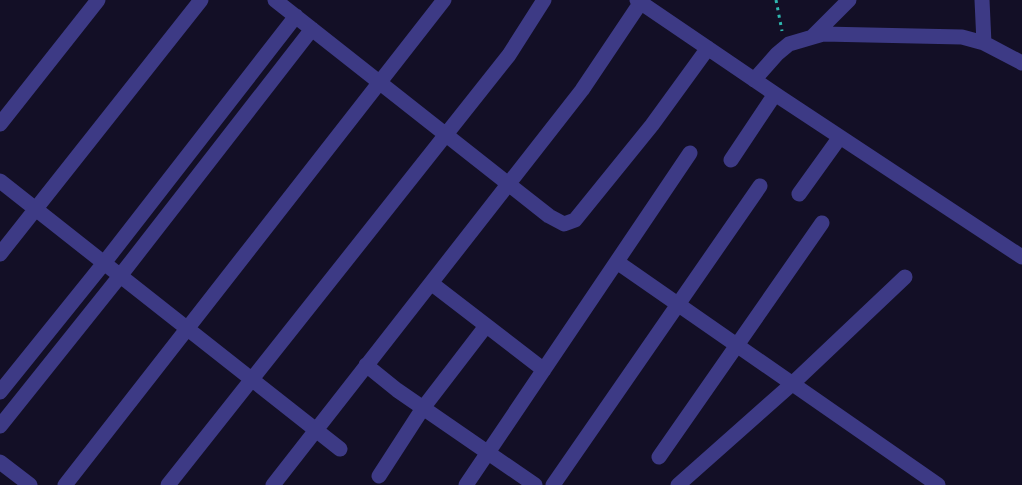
<svg xmlns="http://www.w3.org/2000/svg" width="1022" height="485" font-family="'IBM Plex Sans',sans-serif">
  <rect width="100%" height="100%" fill="#130f26"/>
  <g fill="none" stroke-linecap="round" stroke-linejoin="round">
    <path stroke="#2fb8b0" stroke-width="3" stroke-dasharray="3 4.5" stroke-linecap="butt" d="M776,0l6,31"/>
    <path stroke="#3d3a85" stroke-width="15" d="M275,0l274,216 15,8 11,-4 77,-95 56,-77
      M637,0l144,98 241,159
      M982,0l2,43
      M813,36l36,-36
      M754,80l23,-26 12,-10 34,-10 139,3 22,6 38,20
      M0,124l98,-124
      M731,160l44,-66
      M0,181l340,268
      M799,194l41,-57
      M0,254l201,-254
      M617,262l321,223
      M431,283l113,87
      M366,365l31,25 138,95
      M0,392l104,-129 192,-247
      M0,426l120,-150 192,-247
      M659,457l163,-234
      M0,462l30,23
      M379,476l44,-68 63,-82
      M65,485l379,-485
      M168,485l341,-430 35,-55
      M273,485l309,-395 59,-88
      M466,485l224,-332
      M553,485l207,-299
      M678,485l114,-101 113,-107"/>
  </g>
</svg>
